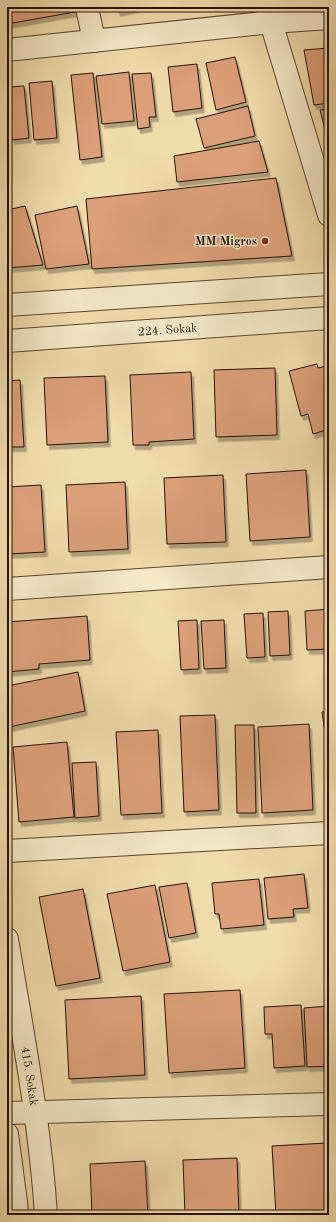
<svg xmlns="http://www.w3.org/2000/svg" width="336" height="1222" font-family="'Old Standard TT',serif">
  <defs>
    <filter id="shadow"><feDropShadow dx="2.5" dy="4.5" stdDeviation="0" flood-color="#0004"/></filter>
  </defs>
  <rect width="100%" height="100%" fill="#f0dbab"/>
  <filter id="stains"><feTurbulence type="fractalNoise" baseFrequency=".005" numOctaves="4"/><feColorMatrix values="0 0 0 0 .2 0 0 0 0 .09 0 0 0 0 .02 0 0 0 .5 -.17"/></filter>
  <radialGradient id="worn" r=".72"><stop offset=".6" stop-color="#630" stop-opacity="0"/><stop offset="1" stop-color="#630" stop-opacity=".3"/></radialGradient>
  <path fill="#db9f7a" stroke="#251200" filter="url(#shadow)" d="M7,7h67l1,5 -68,12z
    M117,7h23l-22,5z
    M329,48v55l-15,2 -10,-55z
    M235,57l11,45 -30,8 -10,-47z
    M197,64l5,44 -29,4 -5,-45z
    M129,72l5,49 -32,3 -6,-48z
    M93,73l9,84 -22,3 -9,-85z
    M151,73l5,44h-7l1,10 -12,2 -6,-55z
    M52,81l5,57 -23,2 -5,-57z
    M24,86l5,52 -17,2 -5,-53z
    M248,106l7,30 -51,12 -8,-29z
    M329,109v37l-9,-36z
    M259,141l9,31 -91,10 -3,-26z
    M276,178l16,78 -200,13 -6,-70z
    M25,206l18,59 -36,3v-58z
    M77,206l12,58 -43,5 -11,-54z
    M317,364l1,4 9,-2 2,6v57l-16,5 -5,-20 -7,2 -12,-45z
    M275,368l2,67 -61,2 -2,-67z
    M191,372l3,67 -45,3v3h-16l-3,-70z
    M105,376l3,66 -61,3 -3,-67z
    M20,380l4,67h-17v-66z
    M306,470l4,67 -60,4 -4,-67z
    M223,475l3,67 -59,2 -3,-66z
    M125,482l3,67 -59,3 -3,-67z
    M41,485l4,67 -38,2v-67z
    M329,609v40l-22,1 -2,-39z
    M288,611l2,44 -20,1 -2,-44z
    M263,613l2,44 -18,1 -3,-44z
    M87,616l3,44 -51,4v5l-32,3v-50z
    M197,620l2,49 -18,1 -3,-49z
    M224,620l2,48 -22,1 -3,-48z
    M78,672l7,39 -76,16 -2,-11v-30z
    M329,711v49l-7,-48z
    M215,715l4,95 -35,2 -4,-96z
    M309,724l4,86 -51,3 -4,-86z
    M235,725h19l2,88h-19z
    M158,730l4,83 -41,2 -5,-83z
    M67,742l7,75 -55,5 -6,-75z
    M96,762l3,54 -24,2 -3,-55z
    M304,874l4,34 -15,1 1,8 -26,2 -4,-41z
    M259,879l5,46 -43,4 -2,-15h-4l-3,-31z
    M187,883l9,50 -27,5 -10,-51z
    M155,885l15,77 -47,9 -16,-77z
    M83,889l17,89 -44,8 -17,-89z
    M240,990l5,78 -76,5 -5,-79z
    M141,996l4,79 -76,4 -4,-79z
    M301,1005l4,61 -31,2 -2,-34h-7l-1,-27z
    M329,1006v60l-22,1 -3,-59z
    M327,1143l2,72h-53l-4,-69z
    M237,1158l2,57h-54l-2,-55z
    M145,1161l3,54h-56l-2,-51z"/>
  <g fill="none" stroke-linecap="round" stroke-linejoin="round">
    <defs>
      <g id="minor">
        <path d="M87,7l7,34"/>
        <path d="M267,9l62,206"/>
        <path d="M7,50l265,-28 57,-4"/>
        <path d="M7,305l322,-21"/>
        <path id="s1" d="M7,341l322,-23"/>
        <path d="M7,589l322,-22"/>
        <path d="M7,851l322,-18"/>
        <path id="s2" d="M7,939c15,91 33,183 39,276"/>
        <path d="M7,1113l322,-9"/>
        <path d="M7,1134l9,68 1,13"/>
      </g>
    </defs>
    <use href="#minor" stroke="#58442b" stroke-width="24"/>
    <use href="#minor" stroke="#f5e8c8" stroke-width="22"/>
  </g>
  <circle fill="#8f2418" stroke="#f5e8c8" stroke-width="1.5" cx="265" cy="241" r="4"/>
  <g text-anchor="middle" stroke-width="3" stroke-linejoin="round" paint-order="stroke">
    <g font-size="12" font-weight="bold" fill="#251200" stroke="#f5e8c8" text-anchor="end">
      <text x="257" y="245">MM Migros</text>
    </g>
    <g font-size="12" fill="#251200" stroke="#f5e8c8">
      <text dy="4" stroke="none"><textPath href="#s1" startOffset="161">224. Sokak</textPath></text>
      <text dy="4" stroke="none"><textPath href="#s2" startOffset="139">415. Sokak</textPath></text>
    </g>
  </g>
  <rect width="336" height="1222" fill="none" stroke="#f0dbab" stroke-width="24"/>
  <rect x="8" y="8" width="320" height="1206" fill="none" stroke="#251200" stroke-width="2"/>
  <rect x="12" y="12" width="312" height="1198" fill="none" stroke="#251200"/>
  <rect width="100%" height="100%" filter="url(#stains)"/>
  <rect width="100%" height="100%" fill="url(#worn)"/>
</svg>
